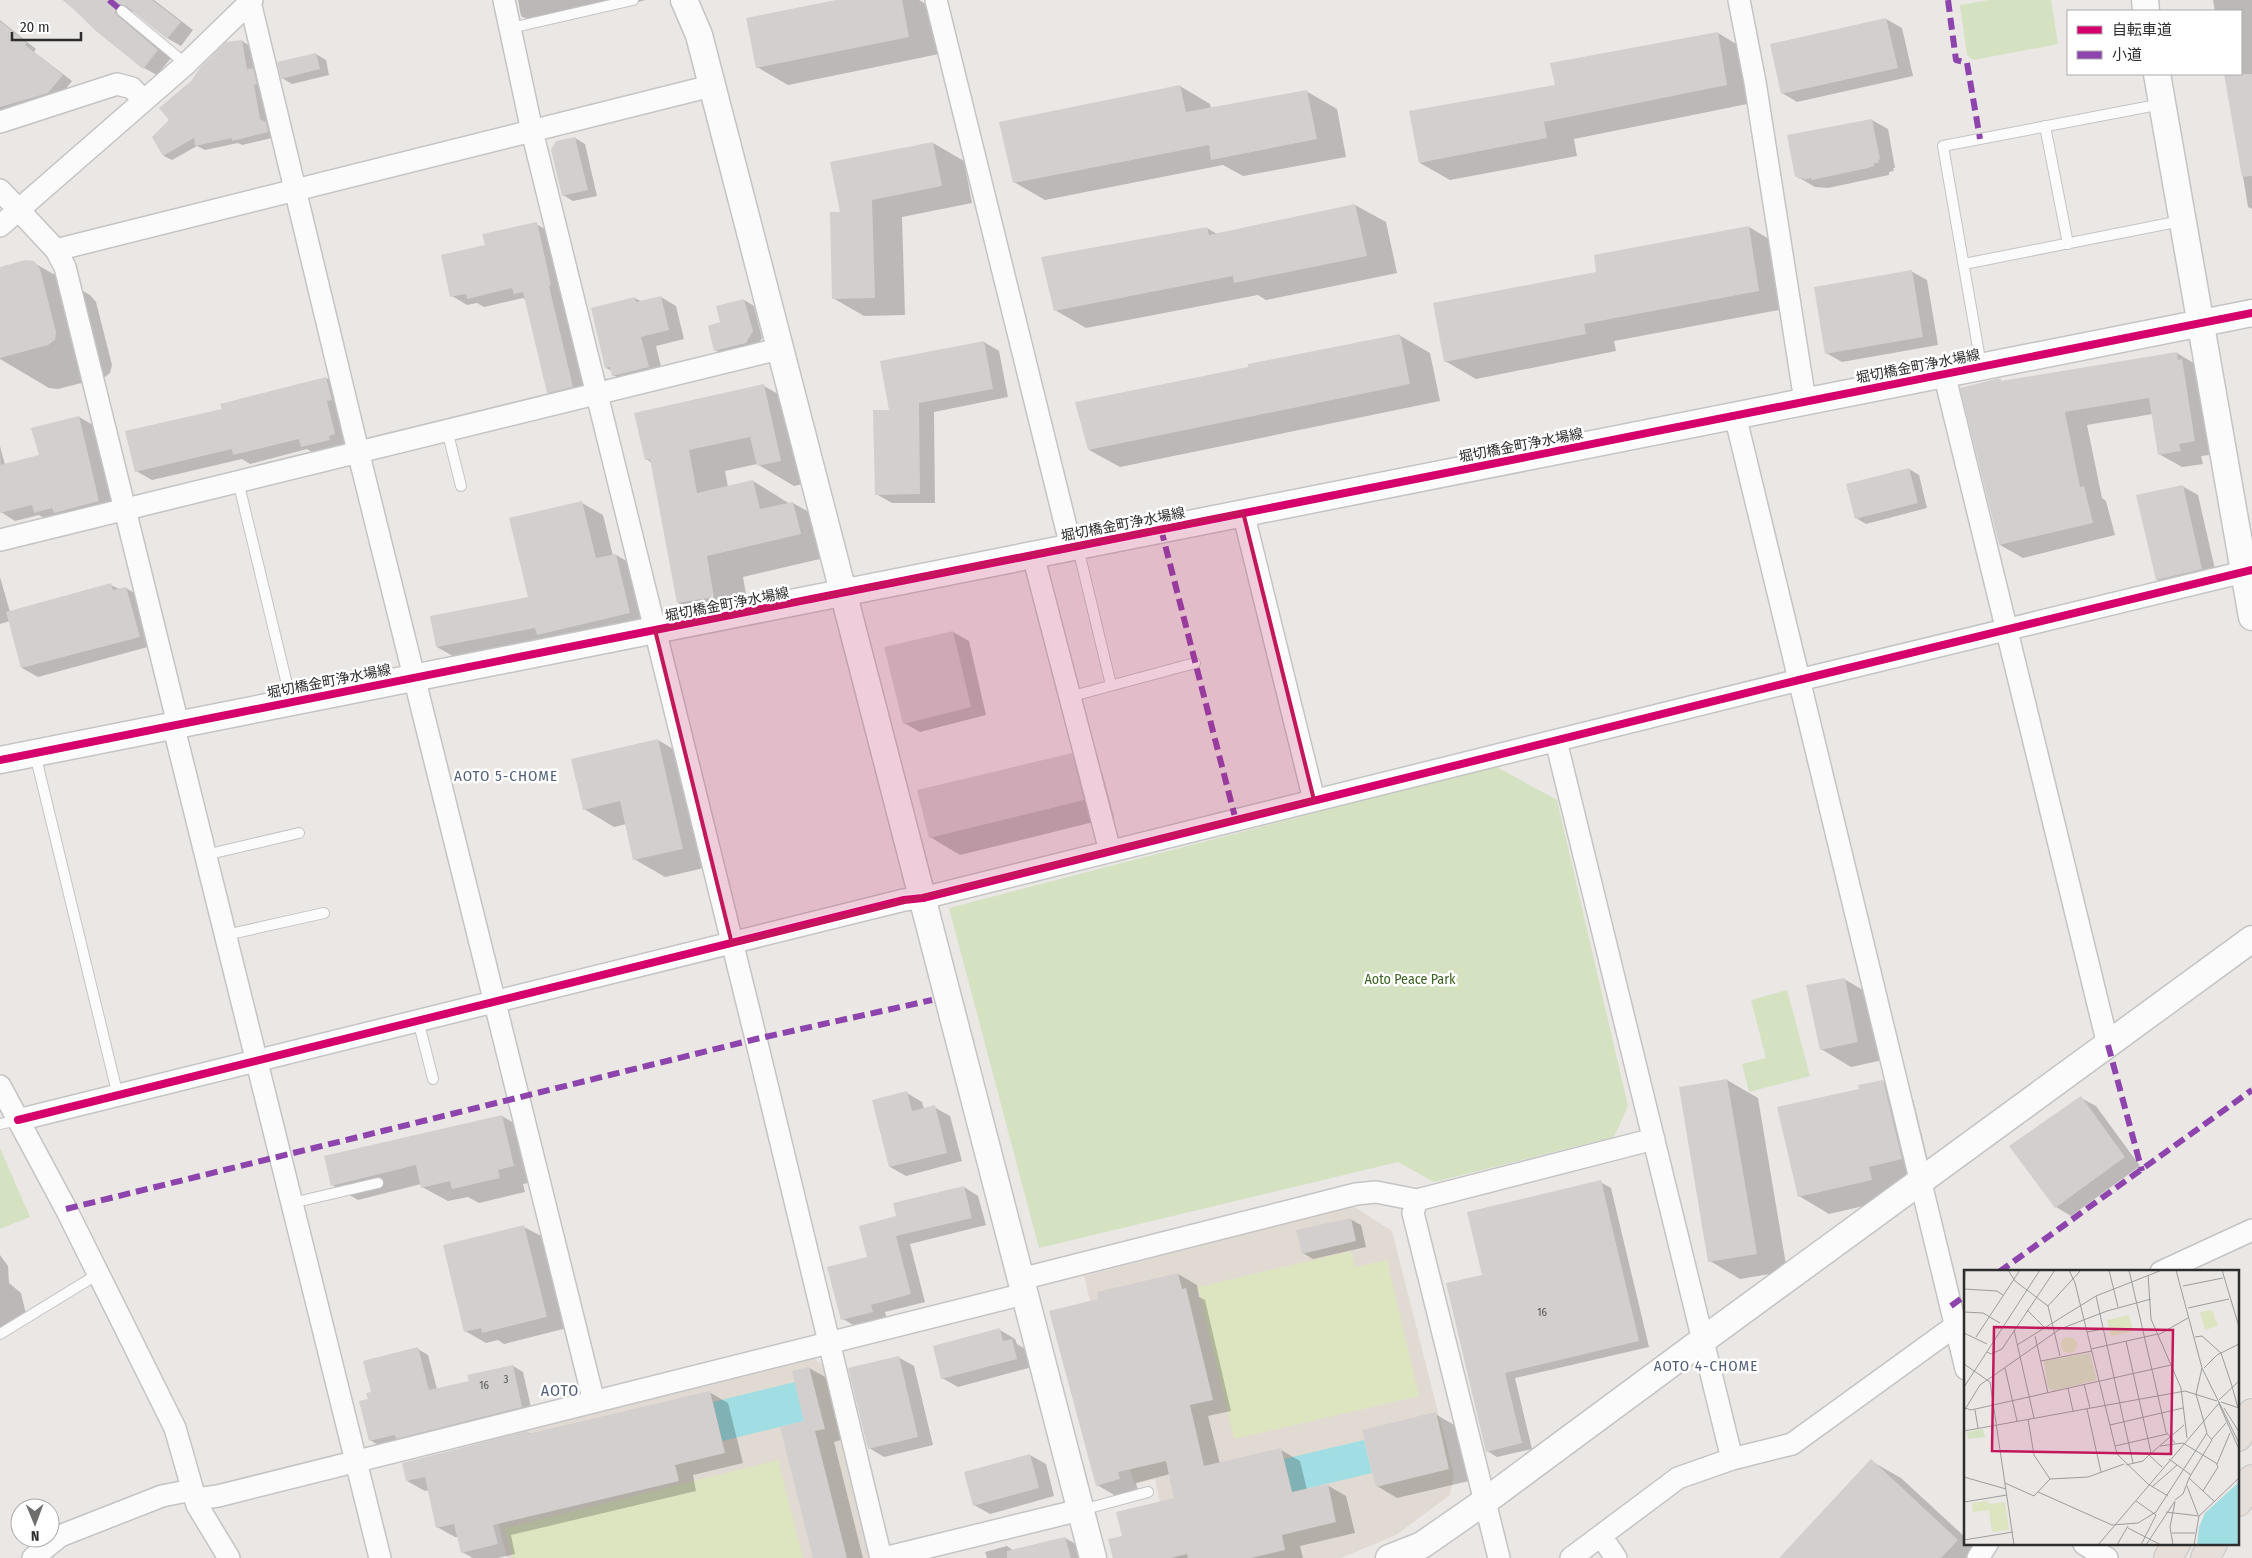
<svg xmlns="http://www.w3.org/2000/svg" width="2252" height="1558" font-family="'Fira Sans Condensed','Noto Sans JP',sans-serif">
  <rect width="100%" height="100%" fill="#eae7e5"/>
  <path fill="#e1dad3" d="M1353,1206l39,25 62,244 -4,20 -54,40 -55,23h-169l-17,-79 -21,5 -50,-208z
    M811,1356l13,10 47,192h-364l-29,-120z"/>
  <path fill="#d4e2c2" d="M1989,0h62l7,44 -85,16 -6,-5 -7,-50z
    M1495,766l62,34 71,306 -14,31 -180,45 -36,-20 -359,86 -90,-340z
    M1787,990l23,86 -61,16 -7,-28 24,-6 -15,-58z
    M0,1148l30,69 -30,12z"/>
  <path fill="#dde4c0" d="M1351,1251l4,16 32,-7 32,136 -185,43 -36,-152z
    M778,1460l25,98h-290l-8,-30z"/>
  <path fill="#a1dee3" d="M795,1382l9,39 -82,20 -9,-39z
    M1364,1440l8,33 -80,19 -8,-33z"/>
  <path fill="#0003" d="M63,0h91l39,30 -12,16 -14,-8 -33,-27 -4,4 -2,6 3,4 40,33 -14,17 -13,-7z
    M518,0h128l-109,25 -16,-9z
    M842,0h77l10,6 10,48 -151,31 -31,-18z
    M2213,0h39v209l-4,-2 -22,-133h15v-63h-26z
    M1886,19l16,9 11,48 -116,26 -15,-9z
    M0,20l36,29 -2,3 38,29 -14,18 -58,16z
    M1718,33l30,18 9,51 -183,37 3,17 -127,24 -30,-17 136,-77z
    M242,41l8,5 5,24 6,4 1,16 6,34 6,4 2,9 -34,8 -4,-2 -33,7 -8,-4 -25,14 -8,-4 -10,-19 17,-17 21,-38z
    M316,54l10,6 3,15 -37,9 -10,-6z
    M1180,86l30,18 1,4 95,-17 31,18 9,48 -103,19 -20,-11 -178,35 -31,-18z
    M1872,120l16,9 7,39h-2l1,3 -5,1v3l-61,13 -13,-1 -19,-11 -8,-40z
    M575,138l10,6 12,52 -24,5 -10,-6z
    M933,143l31,18 8,42 -70,14 3,98 -41,1 -31,-18 8,-85z
    M1355,205l31,17 11,51 -131,27 -8,-5 -172,33 -31,-18 152,-82 10,6z
    M536,224l16,9 36,162 -24,6 -16,-9 -22,-92 -3,-2 -39,9 -7,-4 -10,2 -15,-9 34,-50z
    M1749,227l30,18 10,63 -175,33 2,10 -140,28 -31,-18 153,-88z
    M34,263l56,32 6,7 16,63 -2,8 -5,4 -47,12 -9,-1 -49,-29v-91z
    M1911,271l16,9 11,65 -96,17 -16,-9z
    M661,297l15,9 8,33 -28,7 7,29 -34,9 -16,-9 -1,-4 -6,-3 29,-70 7,4z
    M744,300l10,6 8,32 -6,11 -31,7 -10,-6 6,-27z
    M1399,335l31,18 10,48 -320,66 -31,-17 161,-82z
    M984,342l15,9 9,46 -74,15 1,91h-43l-16,-9 15,-83z
    M2177,353l23,14 18,87 -17,2 2,8 -21,3 -23,-13 -6,-40 -66,11 15,73 4,3 9,34 -92,23 -23,-13v-165l3,2z
    M326,378l16,9 8,56 -6,1 1,4 -28,7 -10,-6 -57,15 -8,-5 -90,21 -16,-9 87,-62z
    M764,386l37,21 16,74 -23,5 -37,-22 -32,7 3,16 25,-6 37,23 3,-1 37,21 7,31 -94,22 7,40 -36,7 -36,-21 -26,-140 -6,-4z
    M79,417l14,8 20,85 -64,11 -10,-6 -24,6 -14,-9 -1,-66 5,19 35,-9z
    M1909,469l10,6 8,33 -61,16 -10,-6z
    M2182,486l16,9 19,83 -45,11 -15,-9z
    M582,503l21,12 10,41 3,-1 21,12 13,57 -192,35 -21,-12 92,-49z
    M0,577l10,35 101,-27 8,4 7,-1 15,9 14,48 -117,32 -16,-9 -12,-47 -10,3z
    M953,632l16,9 17,74 -66,17 -16,-9z
    M658,740l30,18 25,108 -48,11 -31,-18 -8,-35 -12,3 -30,-18z
    M1071,754l31,18 12,45 -154,38 -30,-18z
    M1844,979l31,18 13,62 -37,8 -30,-18z
    M1727,1080l31,18 29,173 -47,8 -30,-18z
    M1882,1081l31,18 19,78 -30,20 -73,17 -30,-18 61,-106z
    M907,1093l15,9 2,7 10,-2 16,9 12,45 -56,15 -16,-9z
    M2081,1098l15,8 44,60 -69,50 -15,-9z
    M502,1116l25,15 12,50 -16,3 2,8 -46,11 -11,-6 -20,4 -26,-14 -1,-3 -63,16 -26,-15z
    M1600,1182l11,6 38,159 -134,31 17,71 -35,8 -10,-6 -4,-175z
    M964,1187l14,9 8,29 -76,19 15,58 -40,10 2,7 -30,8 -14,-8 25,-61 30,-41z
    M1350,1219l11,6 5,22 -53,12 -10,-6z
    M524,1227l21,11 22,90 -63,16 -6,-4 -12,3 -21,-12z
    M0,1255l8,11 1,17 12,10 6,25 -27,15z
    M1178,1274l19,11 2,12 6,3 26,111 -23,5 12,48 61,-14 19,11 7,29 20,-5 19,11 9,37 -55,13 3,12h-189l10,-21 52,-38 -6,-25 -34,9 2,7 -22,6 -19,-11 3,-185z
    M1000,1330l15,9 2,5 10,6 5,17 -74,20 -16,-9z
    M418,1349l10,6 9,34 33,-7 43,-16 10,6 9,40 -152,34 -10,-6 -1,-40 3,-7z
    M898,1357l16,9 19,79 -49,12 -15,-9z
    M809,1368l20,11 15,60 -10,3 29,116h-49z
    M709,1392l19,11 15,60 -50,12 3,16 -185,44 4,19 -17,4h-25l-11,-6 -4,-15h-3l-18,-10 -8,-37 -4,1 -18,-10 121,-48 2,1z
    M1435,1414l21,12 13,55 -72,17 -20,-12z
    M1030,1455l16,9 8,32 -64,18 -16,-9z
    M1871,1461l30,17 65,60v6h7l15,14h-208z
    M1065,1538l11,6 3,14h-92l-2,-6 22,-6 7,5z"/>
  <path fill="#d2cfce" d="M64,0h88l29,22 -14,17 -41,-33 -6,-2 -4,3 -1,6 3,3 40,34 -15,19 -47,-38z
    M836,0h66l7,37 -153,31 -10,-50z
    M1886,18l12,50 -117,26 -11,-50z
    M0,21l27,22 -2,2 38,30 -15,18 -48,14z
    M1718,32l9,53 -183,37 3,16 -128,25 -10,-52 146,-26 -5,-22z
    M242,40l5,29 6,-1 4,16 -3,1 6,34 6,3 2,10 -36,9v-3l-37,8 -1,-8 -31,18 -11,-19 17,-17 -10,-12 32,-27 9,-13 26,-26z
    M316,53l4,16 -39,10 -4,-17z
    M2224,74h28v102l-10,1z
    M1180,85l6,27 121,-22 10,49 -106,21 -2,-15 -196,38 -14,-61z
    M1872,119l8,40 -2,1 1,3h-5v3l-6,2 -56,12 -1,-2 -7,2v-2l-6,1v-2h-3l-8,-42z
    M575,137l13,53 -26,6 -11,-46 5,-9z
    M933,142l9,44 -70,14 3,98 -43,1 -2,-87h10l-10,-50z
    M1355,204l12,52 -133,27 -1,-7 -179,35 -13,-54 166,-30 2,8z
    M537,222l14,63 -2,1 24,101 -26,6 -24,-101 -9,2 -2,-6 -45,11 -1,-5 -16,3 -9,-42 44,-10 -3,-11z
    M1749,226l10,65 -175,33 2,10 -142,28 -11,-59 163,-31 -2,-17z
    M25,260l9,1 6,8 16,63 -1,8 -7,5 -48,13v-91z
    M1912,270l11,67 -98,17 -11,-67z
    M661,296l8,34 -28,7 8,30 -37,9 -2,-9 -5,1 -14,-60 44,-11 1,5z
    M744,299l9,32 -7,12 -32,8 -6,-25 12,-4 -4,-16z
    M1400,334l10,50 -322,66 -13,-48 173,-35v-3z
    M984,341l9,48 -74,14 1,91 -45,1 -2,-85h16l-9,-49z
    M2177,352l1,8 4,-1 13,82 -16,3 2,7 -23,4 -9,-57 -84,14 15,75 4,-1 9,37 -94,22 -39,-157 40,-10 1,3z
    M326,377l6,23 -5,1 8,33 -6,2 1,4 -29,7 -2,-8 -66,16 -1,-6 -97,23 -10,-41 97,-22 -2,-5z
    M764,384l17,77 -24,5 -7,-29 -61,13 8,43 56,-13 7,29 33,-7 8,32 -94,22 7,41 -37,6 -27,-144 -5,1 -11,-47z
    M79,416l20,85 -45,12 -2,-5 -18,5 -2,-8 -32,8v-48l39,-10 -8,-27z
    M1909,468l9,35 -63,16 -9,-35z
    M2183,485l19,84 -46,11 -20,-85z
    M582,501l14,57 20,-4 14,59 -93,22 -2,-7 -99,19 -6,-31 98,-19 -19,-79z
    M111,583l2,7 13,-3 14,50 -119,31 -15,-56z
    M953,631l18,76 -68,17 -19,-77z
    M658,739l25,110 -50,11 -13,-59 -37,9 -12,-51z
    M1072,753l12,47 -155,38 -12,-48z
    M1845,978l13,64 -38,8 -14,-65z
    M1727,1079l30,175 -49,8 -29,-175z
    M1883,1080l19,79 -33,8 3,13 -74,17 -21,-90 82,-18 -1,-4z
    M907,1091l5,20 23,-6 12,48 -58,14 -17,-67z
    M2081,1096l44,61 -70,51 -46,-62z
    M502,1115l12,51 -16,4 2,8 -48,11 -2,-8 -29,7 -5,-23 -85,21 -7,-30z
    M1601,1180l38,161 -134,32 17,70 -36,9 -40,-169 36,-8 -15,-63z
    M964,1186l8,32 -76,18 15,58 -40,11 2,7 -32,8 -14,-53 40,-10 -8,-31 37,-10 -3,-13z
    M1351,1218l5,23 -54,13 -6,-24z
    M524,1225l23,92 -65,16 -1,-5 -17,4 -21,-87z
    M1178,1273l4,16 4,-1 27,112 -23,5 14,61 77,-18 11,44 36,-8 8,38 -54,13 3,15 -34,8h-63l-1,-4 -16,4h-58l-5,-19 14,-3 -6,-24 58,-14 -8,-37 -48,11 2,7 -24,7 -47,-175 49,-12 -1,-7z
    M1000,1328l3,13 9,-2 5,20 -76,20 -8,-33z
    M418,1347l11,43 40,-9 -2,-6 46,-10 9,42 -126,32 -1,-4 -26,6 -10,-40 9,-2 -2,-6 5,-1 -8,-31z
    M899,1356l19,81 -50,12 -20,-81z
    M809,1367l16,62 -10,2 32,127h-34l-33,-131 24,-6 -12,-50z
    M710,1391l15,62 -50,12 4,16 -186,44 5,19 -37,9 -7,-29 -18,4 -11,-51 -19,4 -4,-18 126,-32v3z
    M1436,1412l13,57 -73,18 -14,-57z
    M1030,1454l9,34 -66,18 -9,-34z
    M1871,1459l87,81 -17,18h-162z
    M1065,1537l6,21h-64v-7z"/>
  <g fill="none" stroke-linecap="round" stroke-linejoin="round">
    <defs>
      <path id="service" d="M122,11l64,53
        M511,28l122,-28
        M2045,126l23,118
        M1964,264l217,-43
        M1981,365l-38,-219 219,-42
        M447,430l14,56
        M238,481l53,220
        M1078,548l33,137
        M1069,697l126,-34
        M35,754l83,342
        M205,855l94,-22
        M226,935l98,-22
        M418,1020l15,59
        M0,1124l18,-4
        M292,1203l86,-20
        M0,1334l98,-60
        M1082,1510l66,-18"/>
      <path id="minor" d="M504,0l28,131 224,908 125,519
        M936,0l135,547
        M1739,0l16,82 50,319
        M250,2l108,449 236,951
        M0,122l117,-38 15,4 11,12
        M0,190l56,60 9,17 113,457
        M0,226l186,-162 66,-64
        M56,250l655,-164
        M1944,373l164,672
        M1735,415l231,954
        M1243,512l71,288
        M0,540l779,-191
        M1033,555l77,296
        M173,724l207,834
        M1556,741l176,718
        M0,1086l66,123 109,219 22,77 32,53
        M18,1120l886,-220 19,-2 876,-218 453,-110
        M1417,1200l-4,13 86,345
        M2161,1272l91,-42
        M1021,1279l335,-85 20,-2 41,8 237,-61
        M196,1499l22,-3 806,-202
        M1602,1537l14,21
        M2084,1544l23,14
        M33,1558l27,-22 102,-40 30,-6
        M884,1558l196,-48
        M1571,1558l107,-80 54,-19 60,-15 163,-118
        M1978,1558l9,-14"/>
      <path id="tertiary" d="M684,0l15,35 394,1523
        M2145,0l1,11
        M2157,74l95,543
        M0,760l2252,-447
        M1389,1558l33,-13 62,-43 219,-162 549,-401"/>
      <path id="trunk" d="M2238,1437l14,-24
        M2238,1502l14,-23
        M2168,1558l8,-14
        M2205,1558l8,-14"/>
    </defs>
    <use href="#service" stroke="#c5c4c5" stroke-width="12"/>
    <use href="#minor" stroke="#c5c4c5" stroke-width="24"/>
    <use href="#tertiary" stroke="#c5c4c5" stroke-width="29"/>
    <use href="#trunk" stroke="#c6c4c3" stroke-width="30"/>
    <use href="#service" stroke="#fcfbfb" stroke-width="10"/>
    <use href="#minor" stroke="#fcfbfb" stroke-width="21"/>
    <use href="#tertiary" stroke="#fcfbfb" stroke-width="26"/>
    <use href="#trunk" stroke="#e6ded8" stroke-width="28"/>
    <path stroke="#8e44ad" stroke-width="6" stroke-dasharray="12 6" stroke-linecap="butt" d="M109,0l13,11
      M1948,0l8,60 11,3 13,76
      M1161,529l75,292
      M2108,1045l34,126
      M66,1209l690,-170 176,-39
      M1999,1272l253,-182
      M1951,1306l15,-11"/>
    <defs>
      <path id="cycleway" d="M0,760l2252,-447
        M18,1120l886,-220 19,-2 876,-218 453,-110"/>
    </defs>
    <use href="#cycleway" stroke="#fff" stroke-width="11"/>
    <use href="#cycleway" stroke="#d6006c" stroke-width="8"/>
  </g>
  <path fill="#c2185b" fill-opacity="0.2" stroke="#c2185b" stroke-width="4" stroke-linejoin="round" d="M1243,512l71,288 -582,144 -77,-314z"/>
  <g text-anchor="middle" stroke-width="5" stroke-linejoin="round" paint-order="stroke">
    <g font-size="11" fill="#575656">
      <text x="1542" y="1316">16</text>
      <text x="506" y="1383">3</text>
      <text x="484" y="1389">16</text>
    </g>
    <g font-size="14" fill="#2d2d2d" stroke="#fff">
      <text transform="translate(1918 366) rotate(-11)" y="5">堀切橋金町浄水場線</text>
      <text transform="translate(1521 445) rotate(-11)" y="5">堀切橋金町浄水場線</text>
      <text transform="translate(1123 524) rotate(-11)" y="5">堀切橋金町浄水場線</text>
      <text transform="translate(727 604) rotate(-11)" y="5">堀切橋金町浄水場線</text>
      <text transform="translate(329 681) rotate(-11)" y="5">堀切橋金町浄水場線</text>
    </g>
    <g font-size="14" fill="#3d6424" stroke="#fff">
      <text x="1410" y="984">Aoto Peace Park</text>
    </g>
    <g font-size="15" letter-spacing="1" fill="#526079" stroke="#fff">
      <text x="506" y="781">AOTO 5-CHOME</text>
      <text x="1706" y="1371">AOTO 4-CHOME</text>
    </g>
    <g font-size="16" letter-spacing="1" fill="#526079" stroke="#fff">
      <text x="560" y="1396">AOTO</text>
    </g>
  </g>
  <g transform="translate(1964 1270)">
    <rect width="275" height="275" fill="#eae7e5"/>
    <path d="M126,83l7,27 -44,11 -5,-3 -4,-27zM19,159l2,8 -17,2 -1,-7z" fill="#d4e2c2"/>
    <path d="M248,40l6,16 -13,4 -5,-18zM165,45l4,16 -22,5 -4,-16zM97 75a8 8 0 1 1 16 0a8 8 0 1 1-16 0ZM24,231l1,3 16,-2 4,28 -17,2 -3,-22 -16,2 -1,-9z" fill="#dde4c0"/>
    <path d="M275,212v63h-42l2,-18 6,-14z" fill="#a1dee3"/>
    <path fill="none" stroke="#9e9d9b" stroke-width="1" d="M44,0l7,11 33,25 12,50M105,0l6,13 42,171 31,30 20,12M145,0l9,37M165,0l29,126M212,0l26,98 37,75M258,0l17,57M184,5l3,44 30,69 6,50M219,16l40,-8M0,19l33,2 6,4M132,26l37,167M0,29l1,-29M84,36l33,-36M224,38l41,-9M63,40l19,19M0,42l19,1 17,10M50,60l20,88M123,62l16,-3M0,63l23,11M194,65l30,-17M71,66l13,57M12,67l44,-67M231,67l7,-1 19,17 11,33M162,71l25,112M53,75l79,-49 66,-26M127,79l67,-15M23,82l4,2 11,-5 53,-79M77,91l51,-10M0,94l26,18 24,163M41,98l12,53M240,98l13,-13 22,-11M120,114l6,24M268,116l6,22M0,117l76,-117M104,118l5,23M194,126l8,36 9,11M255,130l20,-19M257,132l18,6M255,134l20,45M1,138l6,2 200,-45M260,138l15,24M123,139l14,63M11,140l3,18M0,141l16,-26 80,-56 47,-18 44,-12M64,149l6,36 16,24M146,155l73,-17M0,161l221,-40 32,10M247,170l15,-17M151,176l52,-12M196,176l23,-3 33,20 2,4 -15,24 12,11M205,189l22,16M253,194l13,-31M162,195l17,-4 6,-6M198,197l-13,-12 35,-30M0,207l42,12M41,213l29,13 16,-17 38,-2 36,-13M223,216l11,29M188,217l25,-22M239,221l-14,-13 23,-38 -5,-6M74,222l74,33 26,-2 18,-11 51,-79 -11,-39 6,-26M211,230l8,-6 6,-16M172,231l20,14 -15,30M0,232l43,-7M202,242l33,4M164,258l33,17M208,263h23M0,270l49,-8M134,275l122,-143M153,275l11,-19M182,275l29,-44M209,275l-3,-18 5,-25M230,275l5,-29 40,-38"/>
    <path fill="#c2185b" fill-opacity="0.15" stroke="#c2185b" stroke-width="2.5" d="M30,57l179,3 -2,124 -179,-3z"/>
    <rect width="275" height="275" fill="none" stroke="#2d2d2d" stroke-width="2.5"/>
  </g>
  <rect x="2067" y="10" width="175" height="65" fill="#ffffff" stroke="#ababab"/>
  <rect x="2077" y="26" width="25" height="8" fill="#d6006c" stroke="#ababab"/>
  <text x="2112" y="35" font-size="15" fill="#2d2d2d">自転車道</text>
  <rect x="2077" y="51" width="25" height="8" fill="#8e44ad" stroke="#ababab"/>
  <text x="2112" y="60" font-size="15" fill="#2d2d2d">小道</text>
  <g transform="translate(35 1523) rotate(179)"><circle r="24" fill="#ffffff" stroke="#ababab"/>
  <path d="M0-4L9 19L0 12L-9 19Z" fill="#6f6e6d"/>
  <text y="-8" font-size="14" font-weight="bold" text-anchor="middle" fill="#2d2d2d">N</text>
  </g>
  <path d="M12 32v8h69v-8" fill="none" stroke="#2d2d2d" stroke-width="2.5"/>
  <text x="20" y="32" font-size="15" fill="#2d2d2d" stroke="#ffffff" stroke-width="4" paint-order="stroke">20 m</text>
</svg>
